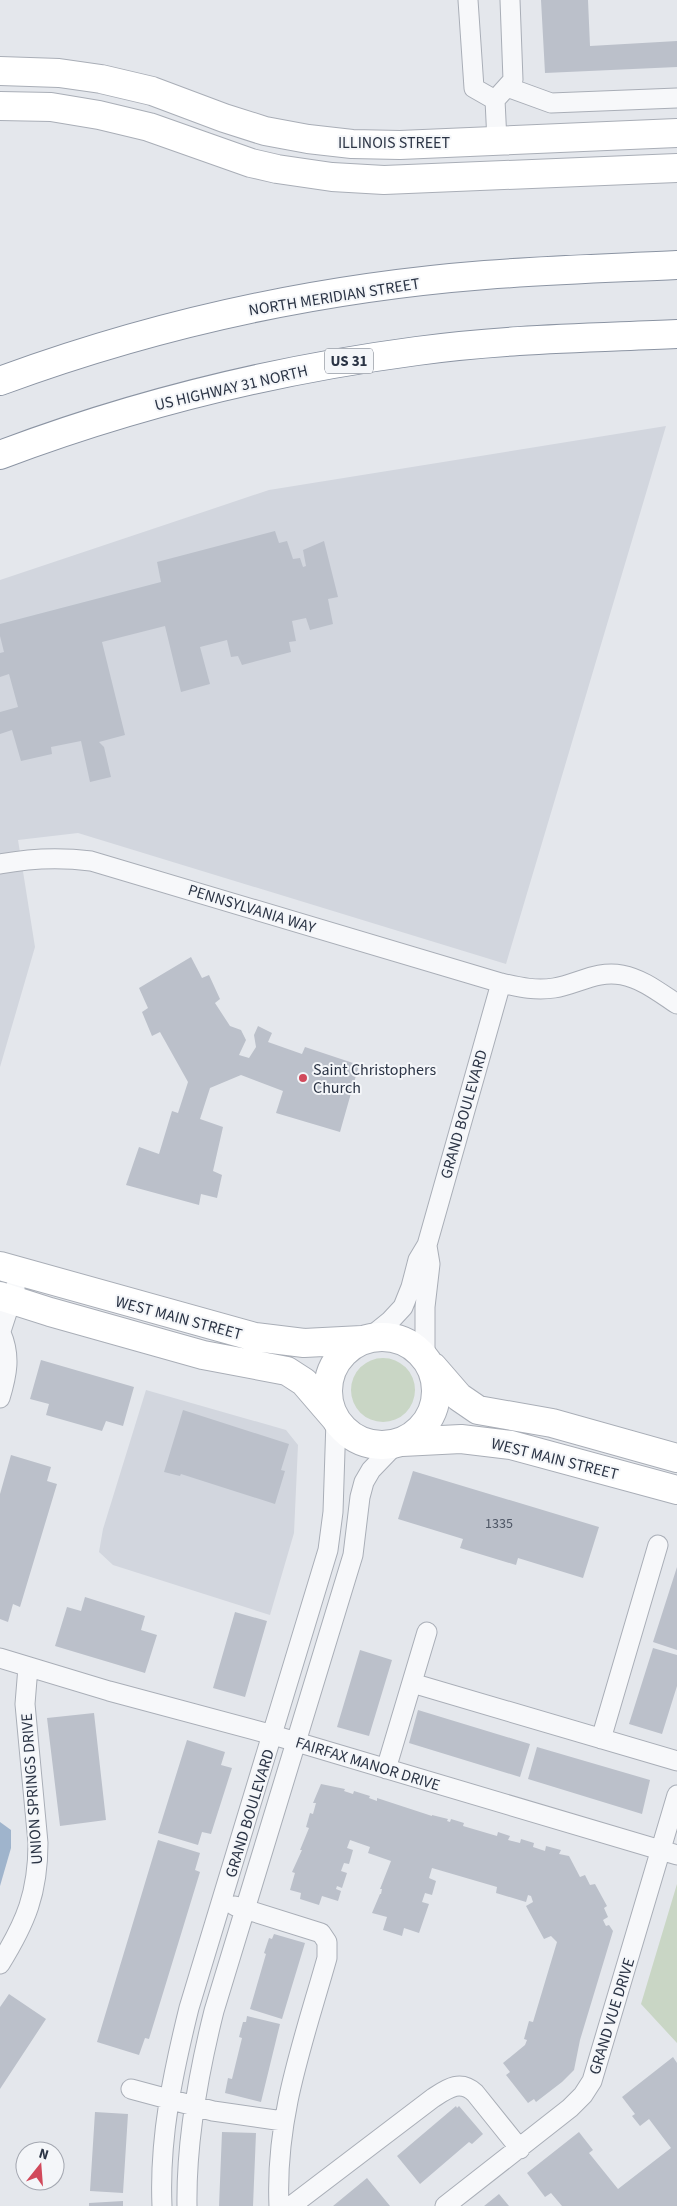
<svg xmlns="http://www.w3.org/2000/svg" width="677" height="2206" font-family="'Source Sans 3',sans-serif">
  <rect width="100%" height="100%" fill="#e4e7ec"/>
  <path fill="#d2d6de" d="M666,426l-160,538 -428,-131 -60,7 17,107 -35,120v-487l269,-90z
    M146,1390l140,40 12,15 -4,88 -24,82 -157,-50 -14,-13 4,-23z"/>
  <path fill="#c9d6c5" d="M351 1390a32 32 0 1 1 64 0a32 32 0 1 1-64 0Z
    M677,1884v159l-36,-39z"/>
  <path fill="#9fb4cc" d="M0,1822l11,8v18l-11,38z"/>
  <path fill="#bbc0ca" d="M541,0h47l2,46 87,-5v26l-132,6z
    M275,531l4,12 8,-2 6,18 7,-1 3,9 3,-1 -3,-16 21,-9 14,56 -10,2 5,25 -23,6 -4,-12 -14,3 4,20 -7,1 2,10 -49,13 -4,-9 -7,1 -4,-17 -27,7 10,37 -29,8 -16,-66 -63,16 23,93 -26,7 5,5 7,30 -21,5 -9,-41 -30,6 1,7 -31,7 -9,-31 -12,4v-22l18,-5 -9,-33 -9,3v-24l4,-1 -4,-16v-12l161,-42 -4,-20z
    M191,957l11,21 7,-3 11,24 -5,4 15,23 11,4 5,10 -7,15 10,3 7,-11 -2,-12 4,-9 14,7 -4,9 34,12 3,-7 54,18 -19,67 -64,-19 7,-22 -42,-16 -31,13 -10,31 23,8 -10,44 9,4 -5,23 -16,-4 -2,11 -73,-20 13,-38 20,7 13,-43 6,2 10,-31 -28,-50 -8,4 -10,-24 6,-4 -9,-20z
    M41,1360l93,27 -11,39 -17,-5 -4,10 -56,-16 3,-11 -19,-5z
    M183,1410l106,34 -8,26 4,1 -10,33 -94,-30 -1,2 -16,-4z
    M11,1455l40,12 -4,14 10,3 -37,123 -7,-3 -5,18 -8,-3v-125z
    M413,1471l186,56 -16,51 -65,-20 -2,7 -56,-17 3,-9 -65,-20z
    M677,1567v83l-24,-8z
    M85,1597l60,19 -4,14 16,5 -12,38 -90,-27 12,-39 14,4z
    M235,1612l32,9 -22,76 -32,-9z
    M653,1648l24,7v31l-15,48 -33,-10z
    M360,1650l32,10 -23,76 -32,-9z
    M418,1710l112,34 -10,33 -111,-34z
    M94,1713l12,107 -46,6 -13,-108z
    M187,1740l38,12 -4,13 11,3 -21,66 -9,-2 -4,13 -40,-12z
    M537,1747l113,33 -8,34 -114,-35z
    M321,1784l24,5 -1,2 9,3 1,-3 16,5 -1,2 8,3v-3l55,18v-1l16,4 -1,2 3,1 1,-3 13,4 -1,3 34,10 1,-4 12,4 -2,4 12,3 1,-4 13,4 -1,4 12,4 1,-5 15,4 -2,4 10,2 11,21 5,-2 5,10 5,-1 12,22 -3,2 4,9 -5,3 3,6 3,-1 4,6 -33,109 -6,30 -12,12 -26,20 -2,-3 -6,4 -22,-28 4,-3 -7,-9 22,-18 2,-5 -3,-1 5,-18 4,1 24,-80 -6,-6 -7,3 -18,-33 7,-4 -2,-6 -3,-1 -2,7 -30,-9 1,-6 -65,-19 -3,10 7,3 -4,14 -7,-2 -3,9 7,2 -10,29 -15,-5 -2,8 -19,-6 4,-13 -15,-4 8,-19h1l1,-5h-2l11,-28 -23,-8 2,-6 -20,-7 -3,8 6,2 -4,14 -5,-1 -3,8 6,2 -5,15 -5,-2 -1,3 5,2 -3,10 -16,-5 -3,9 -19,-6 1,-6 -11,-3 5,-17 -3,-1 10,-22h-2l9,-22 -3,-1 4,-14 3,1 3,-11h-3z
    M158,1840l42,13 -5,17 5,2 -51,167 -4,-1 -6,17 -42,-13z
    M274,1934l31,9 -23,76 -32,-10 16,-55 -2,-1 5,-15 3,1z
    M9,1994l37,25 -46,70v-82z
    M247,2016l33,8 -19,78 -36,-9 3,-15 4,1 10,-41 -3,-1 4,-15h3z
    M673,2057l4,6v143h-115l-11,-13 -6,4 -18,-24 52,-41 14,18 -4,3 29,36 53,-41 -22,-29 -9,7 -8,-10 3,-2 -13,-17z
    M456,2106l1,2 2,-2 24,28 -11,10 -3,-2 -49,42 -23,-28z
    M95,2112l33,2 -5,79 -33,-2z
    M222,2132l34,1 -3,73h-34z
    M367,2178l23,28h-57z
    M499,2194l10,12h-25z
    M123,2201v5h-34v-3z"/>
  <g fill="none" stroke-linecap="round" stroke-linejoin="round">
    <defs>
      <path id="street" d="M468,0l6,88 21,12
        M507,87l44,16 126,-5
        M497,141l-2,-41 18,-20 -3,-80
        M0,864c31,-6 60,-7 91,-3l410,122c18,4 34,8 53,5 24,-4 43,-18 68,-13 21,4 38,18 55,29
        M0,1334l15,-46
        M369,1338l21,-17 13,-14 8,-20 7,-27 9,-15 74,-262
        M425,1356v-49l5,-43 -3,-18
        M0,1398c7,-23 11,-42 1,-65
        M0,1658l109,33 164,44 404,120
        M412,1683l265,78
        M601,1739l57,-194
        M386,1769l41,-137
        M235,1906l86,27 6,9v16c-24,85 -52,159 -48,248
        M0,1964c26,-42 38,-71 38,-121l-13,-139 3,-37
        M131,2089l82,22 70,10
        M162,2206c-3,-68 11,-133 27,-198l139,-458 5,-38 3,-92
        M187,2206c-1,-66 11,-131 27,-195l139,-456 7,-58 4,-15 7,-12 25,-26
        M291,2206l142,-108c14,-9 27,-19 42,-5l45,56
        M445,2206l125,-98 13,-13 9,-14 85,-286"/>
      <path id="secondary" d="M0,71l59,2 42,6 51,12 72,27 41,13 43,8 44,5 48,1 277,-12
        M0,106l51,1 48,8 50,12 102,36 26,6 55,8 52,3 293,-12
        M0,1266l255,71 49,6 58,-3
        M0,1296l50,16 153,43 84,16 17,11 31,36
        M328 1391a54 54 0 1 1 108 0a54 54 0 1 1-108 0Z
        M433,1367l26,30 19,13 74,13 125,35
        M402,1442l59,-3 50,6 166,45"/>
      <path id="highway" d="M0,381c155,-57 320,-93 485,-106 64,-5 128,-7 192,-10
        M0,455c135,-51 274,-85 417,-104 86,-12 173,-13 260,-17"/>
    </defs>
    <use href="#street" stroke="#a9aeb7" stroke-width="21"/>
    <use href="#secondary" stroke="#a9aeb7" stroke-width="30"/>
    <use href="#highway" stroke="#8b94a3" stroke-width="30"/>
    <use href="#street" stroke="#f7f8fa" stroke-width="19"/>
    <use href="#secondary" stroke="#fff" stroke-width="28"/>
    <use href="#highway" stroke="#fff" stroke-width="28"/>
  </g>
  <circle fill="#d1495b" stroke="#f4f6f9" stroke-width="2" cx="303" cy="1078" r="5"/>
  <g text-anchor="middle" stroke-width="4" stroke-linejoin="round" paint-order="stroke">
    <g font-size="14" fill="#4f5766">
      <text x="499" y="1528">1335</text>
    </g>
    <rect fill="#f4f6f9" stroke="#676e7b" stroke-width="1" x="325" y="348.5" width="48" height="25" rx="4"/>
    <g font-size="15" font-weight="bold" fill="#2b3445">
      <text x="349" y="366">US 31</text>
    </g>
    <g font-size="16" fill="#2b3445" stroke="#f4f6f9">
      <text x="394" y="148">ILLINOIS STREET</text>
      <text transform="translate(334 296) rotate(-9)" y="6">NORTH MERIDIAN STREET</text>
      <text transform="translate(231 387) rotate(-13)" y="6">US HIGHWAY 31 NORTH</text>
      <text transform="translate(252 908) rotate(17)" y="6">PENNSYLVANIA WAY</text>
      <text transform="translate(463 1114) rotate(-74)" y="6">GRAND BOULEVARD</text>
      <text transform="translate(179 1317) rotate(15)" y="6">WEST MAIN STREET</text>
      <text transform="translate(555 1458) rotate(14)" y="6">WEST MAIN STREET</text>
      <text transform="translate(368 1763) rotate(17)" y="6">FAIRFAX MANOR DRIVE</text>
      <text transform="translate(31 1789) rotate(-94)" y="6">UNION SPRINGS DRIVE</text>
      <text transform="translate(249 1813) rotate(-73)" y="6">GRAND BOULEVARD</text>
      <text transform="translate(611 2016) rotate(-73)" y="6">GRAND VUE DRIVE</text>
    </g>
    <g font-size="16" fill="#2b3445" stroke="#f4f6f9" text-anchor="start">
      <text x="313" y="1075">Saint Christophers<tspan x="313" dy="18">Church</tspan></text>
    </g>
  </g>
  <g transform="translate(40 2166) rotate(17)"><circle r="24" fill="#f4f6f9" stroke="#a4a8b1"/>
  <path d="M0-4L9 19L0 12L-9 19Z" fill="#d1495b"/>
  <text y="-8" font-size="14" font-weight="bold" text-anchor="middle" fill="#2b3445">N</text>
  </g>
</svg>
